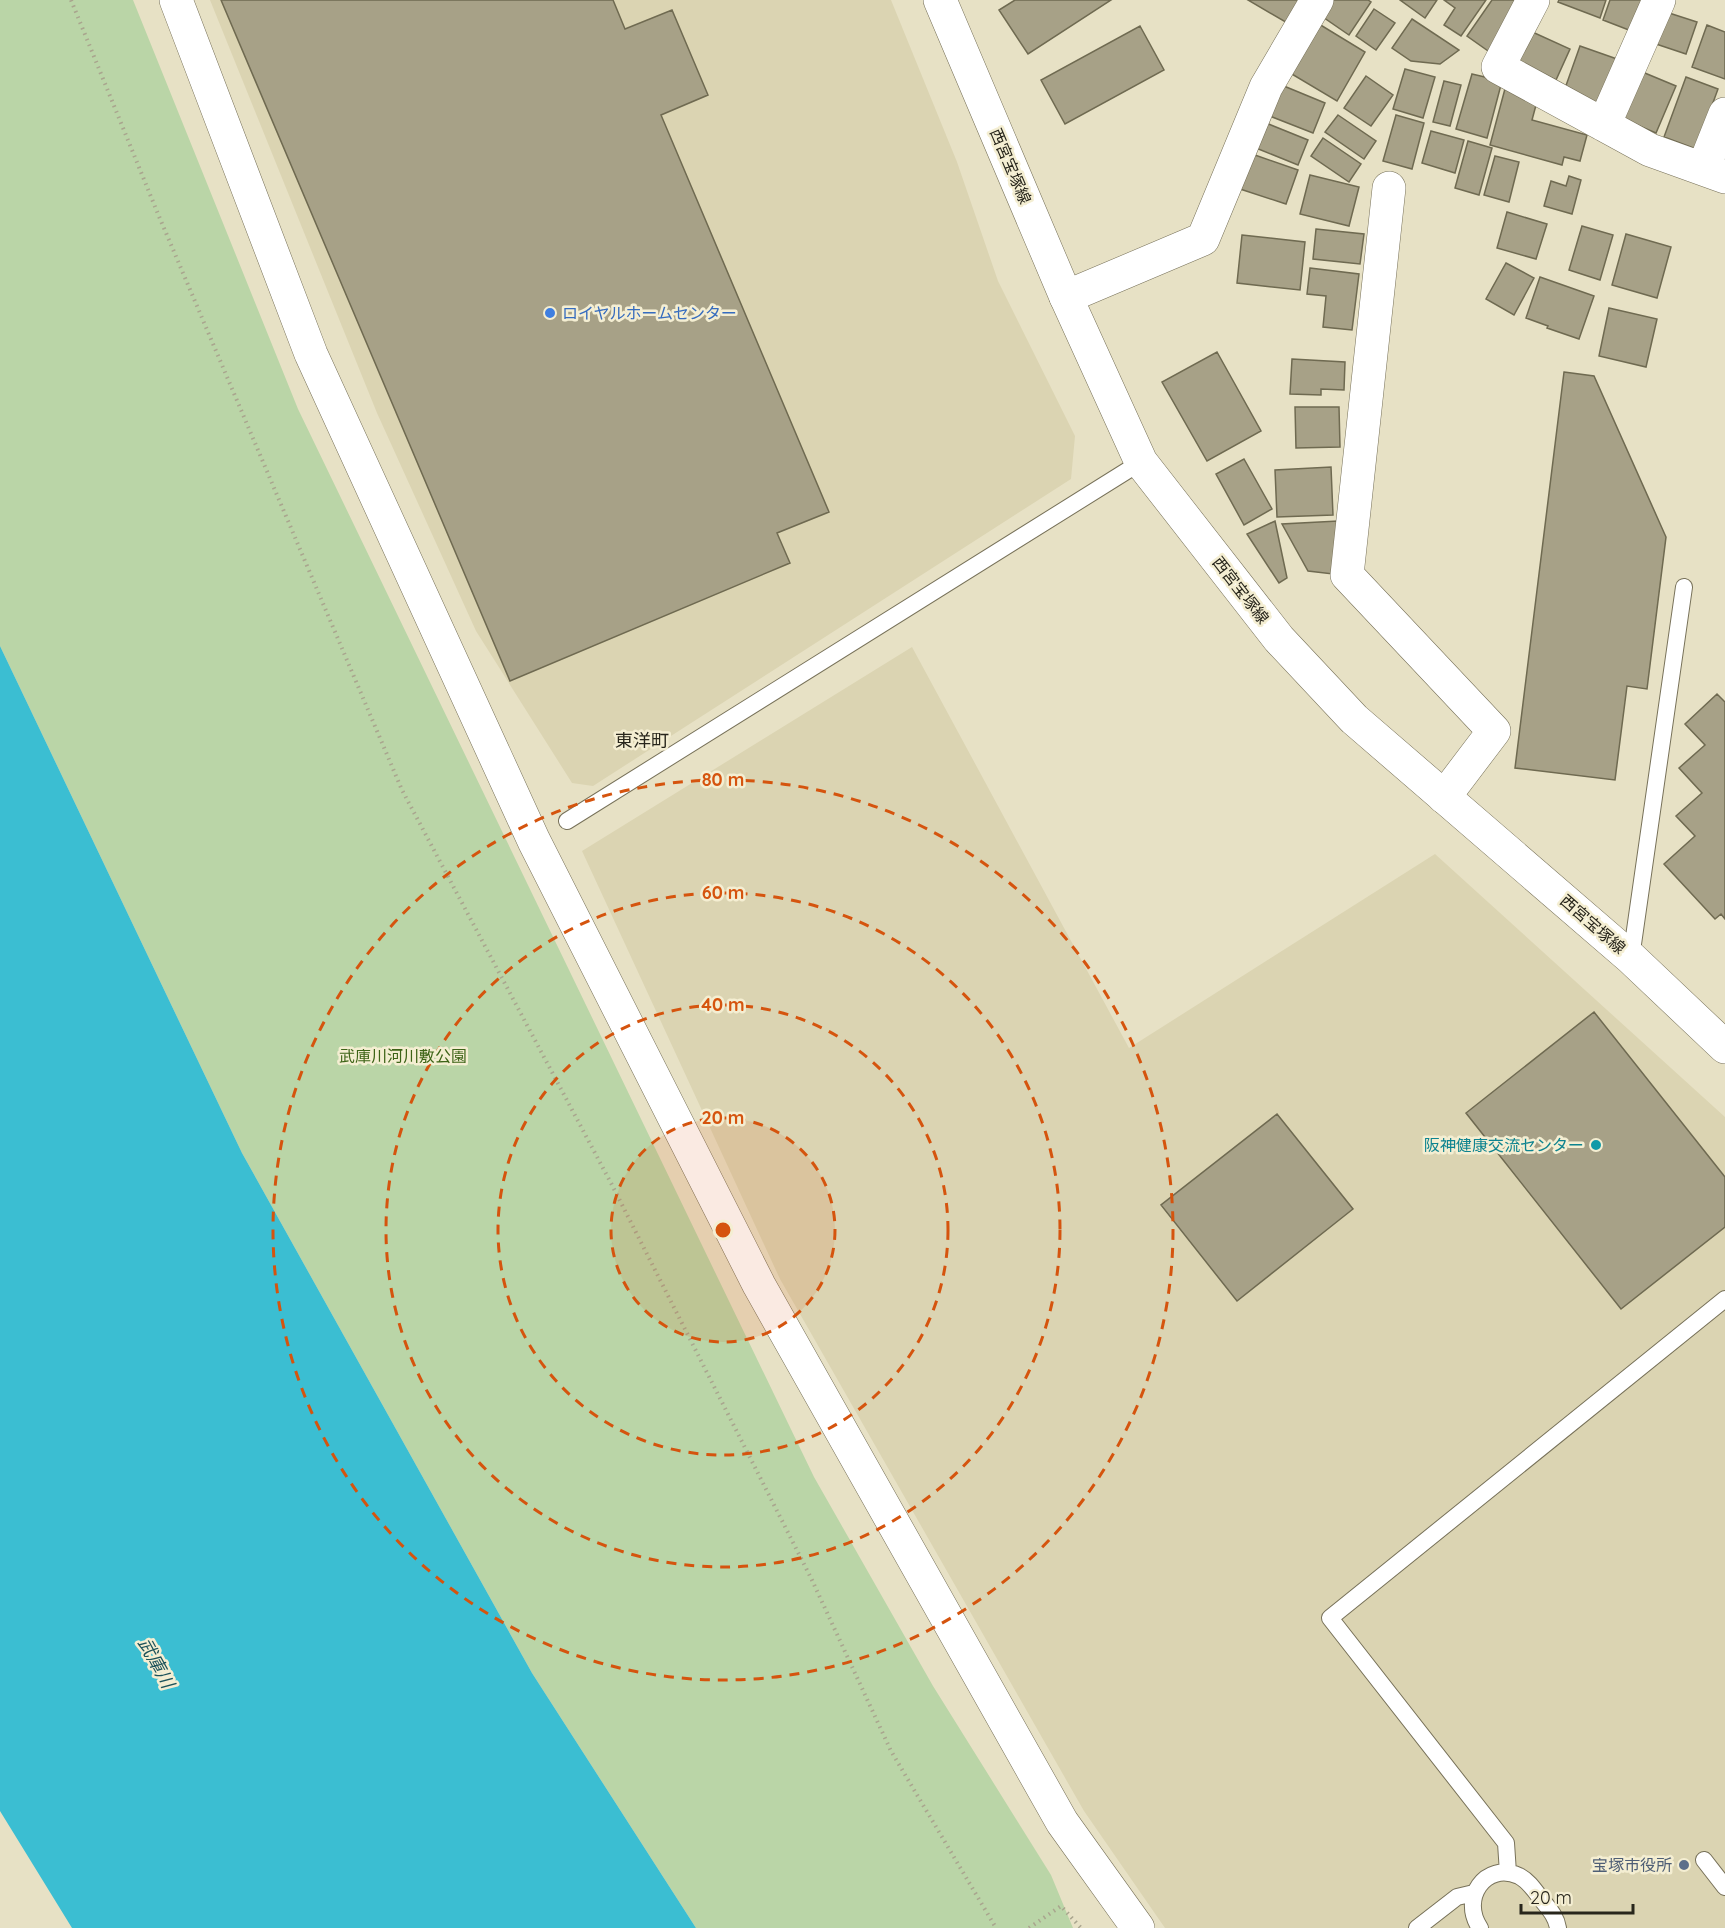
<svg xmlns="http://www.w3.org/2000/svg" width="1725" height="1928" font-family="Quicksand,'Noto Sans JP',sans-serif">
  <rect width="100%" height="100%" fill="#e7e1c5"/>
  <path fill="#dbd4b2" d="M210,0h681l66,162 41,119 77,155 -4,43 -478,307 -21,-3 -96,-152 -99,-218z
    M912,647l217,401 306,-194 290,263v811h-560l-81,-117 -304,-532 -198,-428z"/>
  <path fill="#bad5a7" d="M0,0h133l165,409 516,1068 119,209 118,189 22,53h-377l-164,-255 -290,-520 -242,-507z"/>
  <path fill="#3bbed2" d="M0,646l242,507 290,520 164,255h-624l-72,-117z"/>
  <path fill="#a7a187" stroke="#6f6a51" stroke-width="1.5" d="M221,0h392l12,29 47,-19 36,85 -47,20 168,397 -52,21 13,30 -280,118z
    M1015,0h96l-83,54 -29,-44z
    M1248,0h55l-14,24z
    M1330,0h38l3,2 -22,33 -29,-20z
    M1400,0h37l-12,18z
    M1444,0h42l-25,36 -17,-11 11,-17z
    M1492,0h36l-37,53 -24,-17z
    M1559,0h47l-6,18 -42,-16z
    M1610,0h36l-12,32 -31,-12z
    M1374,9l21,14 -19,27 -20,-14z
    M1666,12l31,10 -11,32 -30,-10z
    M1412,19l47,31 -19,14 -29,-3 -19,-13z
    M1314,21l51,31 -28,49 -52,-31z
    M1707,25l18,7v47l-33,-12z
    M1140,26l24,44 -99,54 -24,-44z
    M1528,30l42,19 -14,31 -42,-20z
    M1580,46l37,13 -18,48 -36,-13z
    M1405,69l30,8 -12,41 -30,-9z
    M1640,71l36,15 -20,47 -36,-15z
    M1472,74l30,7 -15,57 -31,-9z
    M1366,76l27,19 -22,31 -27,-18z
    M1686,77l32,12 -22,60 -32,-12z
    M1444,81l17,4 -11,41 -17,-4z
    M1279,84l46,19 -12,30 -46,-18z
    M1506,85l33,9 -7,26 55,15 -7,26 -16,-4 -2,8 -72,-20z
    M1338,115l38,26 -12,18 -39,-27z
    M1396,115l28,8 -12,46 -29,-8z
    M1266,123l42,17 -10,25 -42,-17z
    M1431,131l33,9 -9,33 -33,-10z
    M1323,138l38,26 -12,18 -38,-26z
    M1468,141l24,7 -13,47 -24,-7z
    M1252,154l46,16 -12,34 -46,-15z
    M1495,156l24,6 -10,40 -25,-7z
    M1310,175l49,12 -10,39 -49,-12z
    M1569,176l12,4 -9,34 -28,-8 7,-25 15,5z
    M1507,212l40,12 -11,35 -39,-11z
    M1582,226l31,9 -13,45 -31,-10z
    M1316,229l48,5 -4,30 -47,-5z
    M1626,234l45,13 -14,51 -45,-13z
    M1242,235l63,7 -5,48 -63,-7z
    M1506,263l28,15 -20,37 -28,-16z
    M1310,268l49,6 -7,56 -29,-3 3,-31 -19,-2z
    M1540,277l54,19 -15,43 -32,-11 1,-2 -22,-8z
    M1609,308l48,11 -11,48 -47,-11z
    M1217,352l44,79 -54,30 -45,-79z
    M1292,359l53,3 -1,28 -23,-1v6l-31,-1z
    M1564,372l30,4 72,161 -19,152 -20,-3 -12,94 -100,-12z
    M1295,407h44l1,40 -44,1z
    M1244,459l28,50 -28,16 -28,-51z
    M1331,467l2,48 -56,2 -2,-47z
    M1275,521l12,57 -8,5 -32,-49z
    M1338,521l-5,53 -25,-3 -26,-47z
    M1717,694l8,8v217l-4,-5 -6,5 -51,-55 31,-28 -19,-20 26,-23 -23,-25 26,-23 -20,-21z
    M1594,1012l131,165v50l-104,82 -155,-196z
    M1277,1114l76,95 -116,92 -76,-96z"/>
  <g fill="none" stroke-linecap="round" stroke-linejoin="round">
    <defs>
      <path id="lane" d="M567,821l574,-359
        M1631,958l53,-371
        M1704,1860l21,27
        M1508,1873l-2,-30 -176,-225 395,-319
        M1417,1928l40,-31 17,-4
        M1480,1928c-20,-29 5,-67 39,-52 10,5 16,15 23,24 7,9 14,16 16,28"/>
      <path id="street" d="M176,0l135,354 223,487 225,444 303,537 76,106
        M1533,0l-35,67 152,83 75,27
        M1604,125l55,-125
        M1703,169l22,-55
        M1389,188l-42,387 147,156 -50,66
        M1066,297l137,-58 63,-152 51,-87"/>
      <path id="secondary" d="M940,0l126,297 75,165 138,177 75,80 277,239 94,89"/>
    </defs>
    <use href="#lane" stroke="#777159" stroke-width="18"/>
    <use href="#street" stroke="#777159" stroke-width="34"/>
    <use href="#secondary" stroke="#777159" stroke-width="34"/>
    <path stroke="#a9a58e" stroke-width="4" stroke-dasharray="1.5 4.5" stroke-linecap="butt" d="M71,0l87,214 244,576 210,395 199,393 80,173 105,177
      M1029,1928l32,-22 20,22"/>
    <use href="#lane" stroke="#fff" stroke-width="16"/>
    <use href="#street" stroke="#fff" stroke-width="33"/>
    <use href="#secondary" stroke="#fff" stroke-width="33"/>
  </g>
  <circle cx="723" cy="1230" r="112" fill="#d5540e" fill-opacity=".12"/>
  <g fill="none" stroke="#d5540e" stroke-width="3" stroke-dasharray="10 8">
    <circle cx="723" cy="1230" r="112"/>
    <circle cx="723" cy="1230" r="225"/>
    <circle cx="723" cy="1230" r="337"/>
    <circle cx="723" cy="1230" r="450"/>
  </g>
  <circle fill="#3f7fe0" stroke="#f4eed2" stroke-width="2" cx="550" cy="313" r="6"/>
  <circle fill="#0f9aa8" stroke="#f4eed2" stroke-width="2" cx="1596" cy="1145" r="6"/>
  <circle fill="#5c6f8a" stroke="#f4eed2" stroke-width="2" cx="1684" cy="1865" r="6"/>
  <g text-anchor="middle" stroke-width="5" stroke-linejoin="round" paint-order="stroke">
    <g font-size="16" fill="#28261c" stroke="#f4eed2">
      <text transform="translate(1011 166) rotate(67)" y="6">西宮宝塚線</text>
      <text transform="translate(1241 590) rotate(52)" y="6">西宮宝塚線</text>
      <text transform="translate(1593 924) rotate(41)" y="6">西宮宝塚線</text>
    </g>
    <g font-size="16" fill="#366cbe" stroke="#f4eed2" text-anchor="start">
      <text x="562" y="319">ロイヤルホームセンター</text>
    </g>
    <g font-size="16" fill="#3d6417" stroke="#f4eed2">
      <text x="403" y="1062">武庫川河川敷公園</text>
    </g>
    <g font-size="16" fill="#0d838f" stroke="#f4eed2" text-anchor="end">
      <text x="1584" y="1151">阪神健康交流センター</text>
    </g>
    <g font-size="16" fill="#4e5e75" stroke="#f4eed2" text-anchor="end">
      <text x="1672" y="1871">宝塚市役所</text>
    </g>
    <g font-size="18" fill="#28261c" stroke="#f4eed2">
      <text x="642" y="747">東洋町</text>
    </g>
    <g font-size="18" font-style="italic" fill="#1d535b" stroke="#f4eed2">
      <text transform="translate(156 1663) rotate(61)" y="6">武庫川</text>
    </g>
  </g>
  <circle cx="723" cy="1230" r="9" fill="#d5540e" stroke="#f4eed2" stroke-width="3"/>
  <g font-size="18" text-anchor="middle" font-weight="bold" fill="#d5540e" stroke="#f4eed2" stroke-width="5" stroke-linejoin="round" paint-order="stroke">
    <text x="723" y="786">80 m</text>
    <text x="723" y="899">60 m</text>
    <text x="723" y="1011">40 m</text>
    <text x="723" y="1124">20 m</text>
  </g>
  <path d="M1521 1904v9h112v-9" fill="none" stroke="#28261c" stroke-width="3"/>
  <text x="1530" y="1904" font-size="18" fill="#28261c" stroke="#f4eed2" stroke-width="4.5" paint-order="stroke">20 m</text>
</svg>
